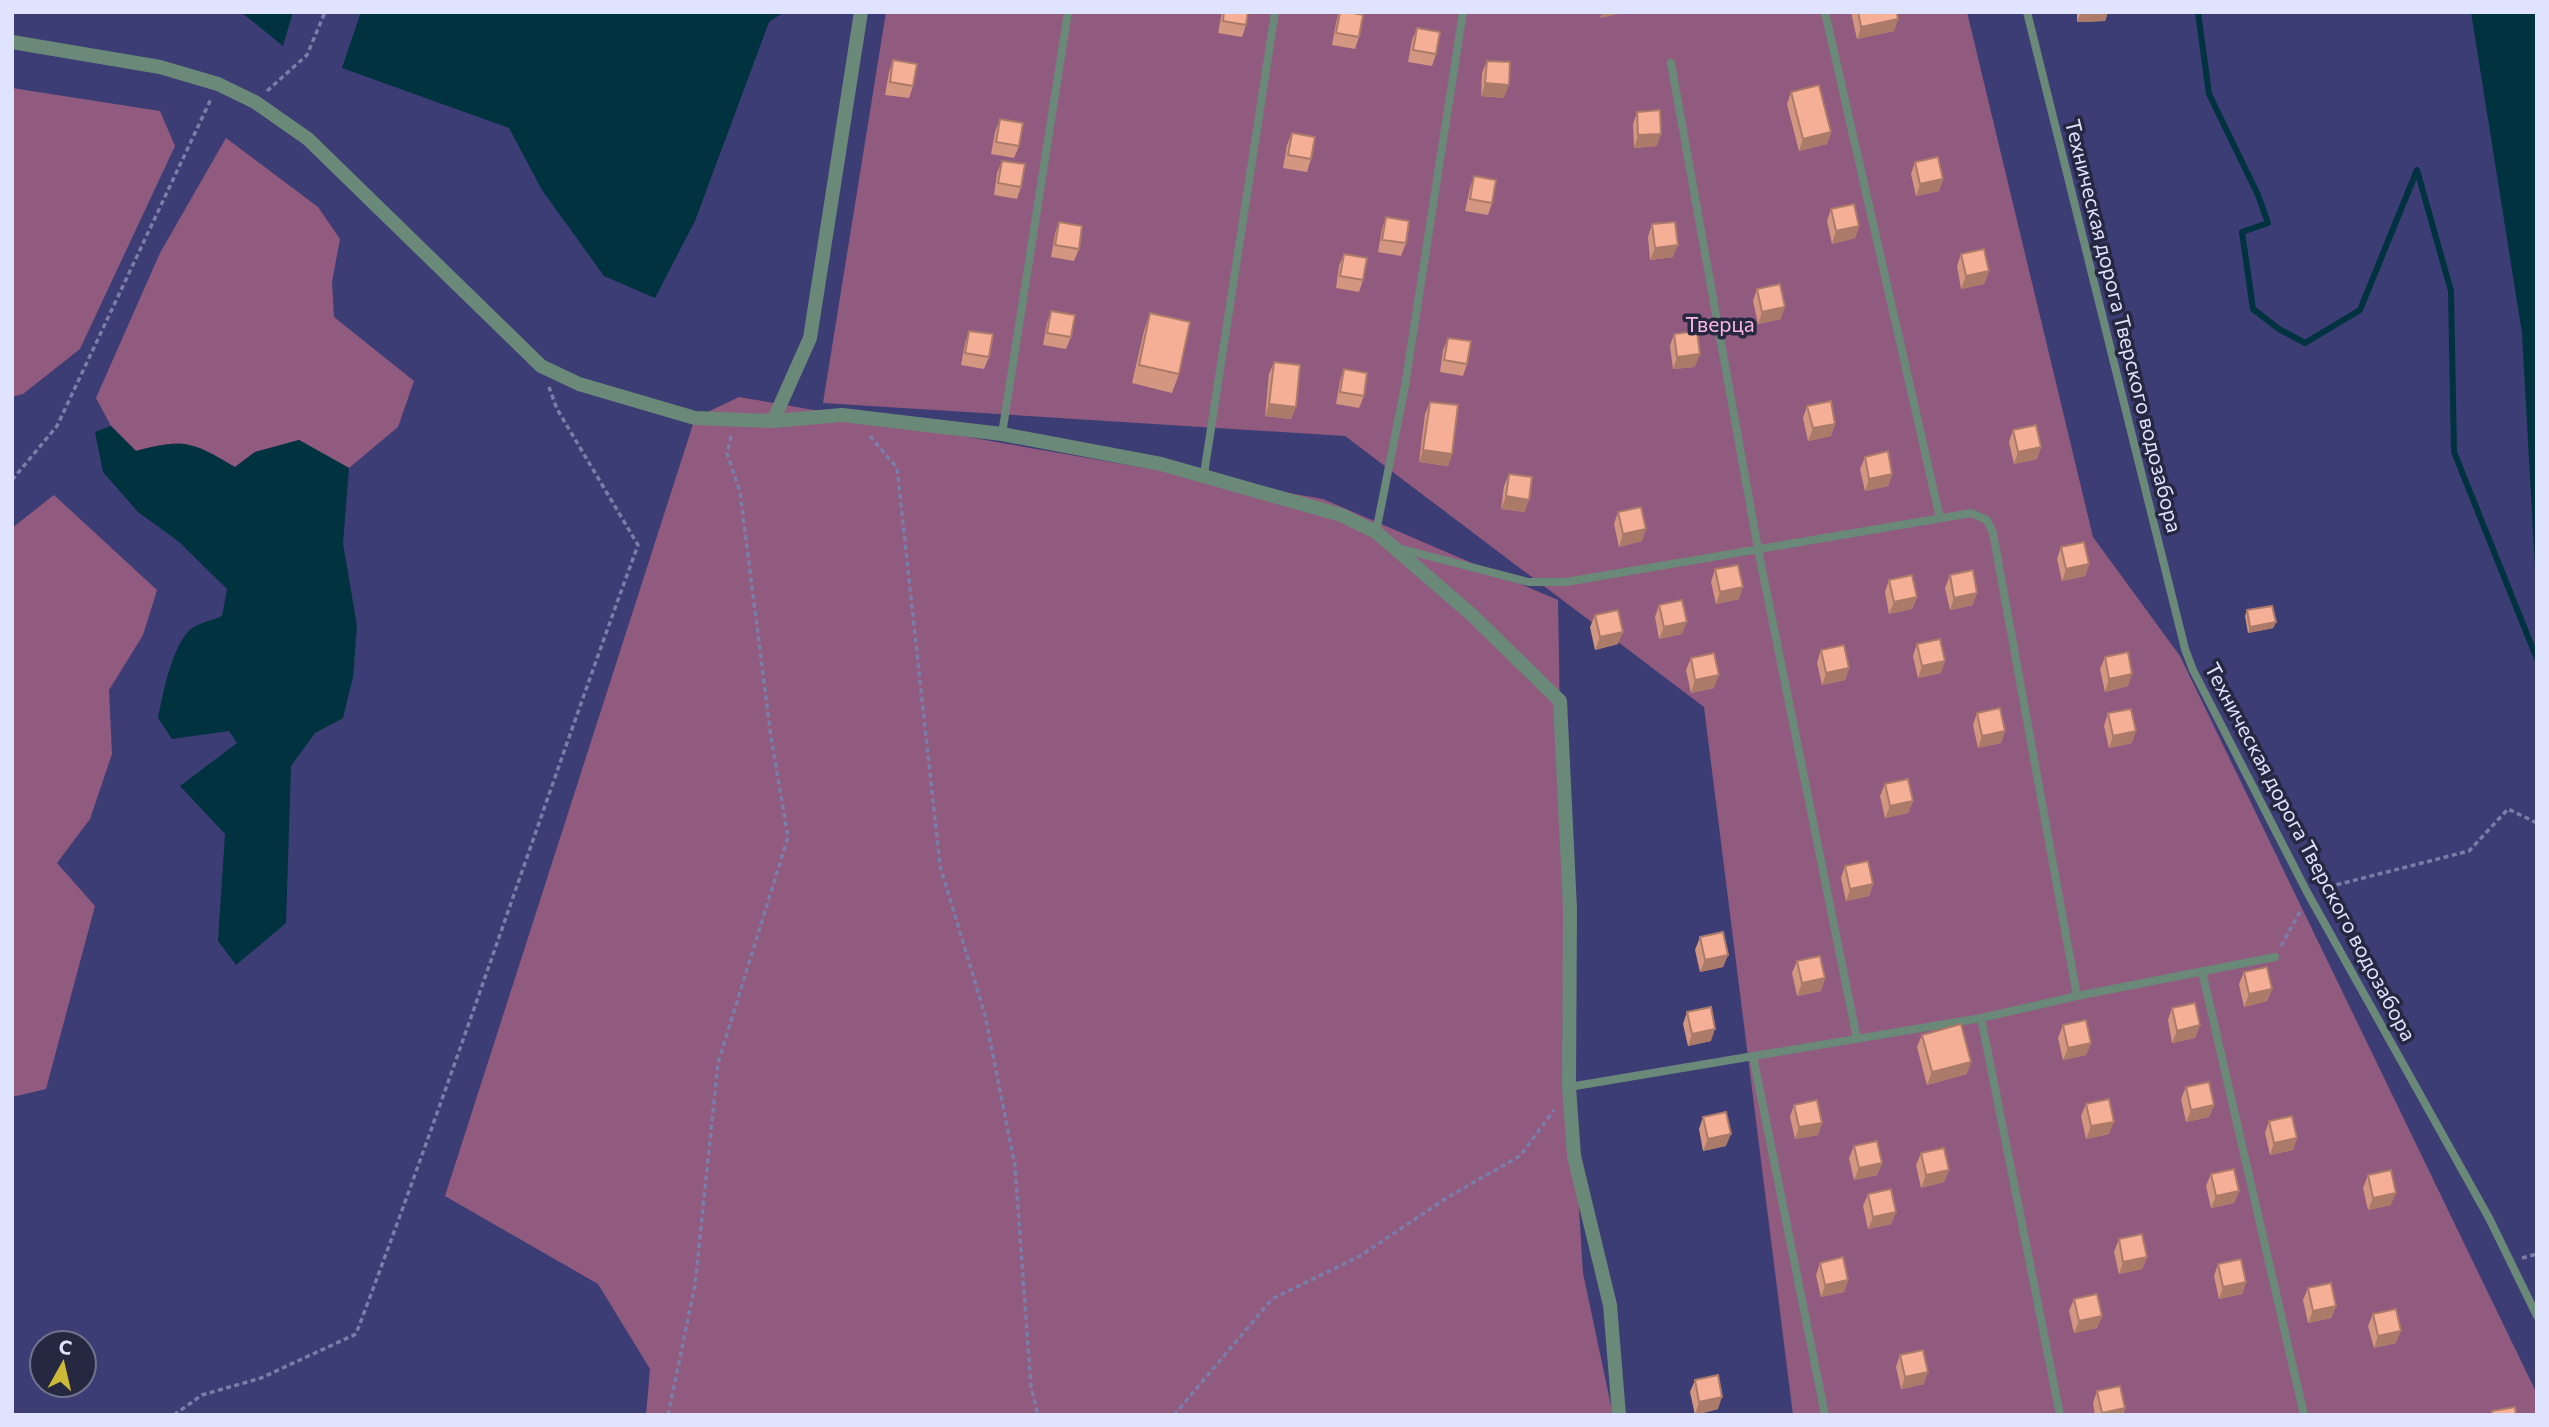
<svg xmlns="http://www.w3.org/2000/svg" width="2549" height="1427" font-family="Commissioner,sans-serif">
  <rect width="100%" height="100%" fill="#3c3d74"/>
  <path fill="#915a7f" d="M886,12h1081l126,525 87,119 357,738v21h-744l-89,-708 -359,-271 -522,-33z
    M12,88l148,23 15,35 -95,203 -57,45 -11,3z
    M226,138l92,69 22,32 -8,43 2,35 80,64 -16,46 -49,41 -50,-28 -44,12 -20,15c-42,-25 -50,-29 -99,-16l-25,-25 -15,-28 64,-145z
    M739,397l584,102 235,101 6,364 19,309 30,142h-967l4,-46 -52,-85 -153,-88 250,-778z
    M54,495l103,95 -14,45 -34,55 3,64 -22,65 -33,44 38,43 -49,183 -34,8v-569z"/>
  <path fill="#01323f" d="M241,12h52l-10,34z
    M361,12h423l-15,10 -74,199 -40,77 -51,-22 -62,-86 -33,-62 -167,-60z
    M2471,12h66v650l-2,-94 -13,-235z
    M111,426l25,25c50,-13 56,-9 99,16l20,-15 44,-12 50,28 -6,75 14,83 -4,51 -10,41 -28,15 -24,33 -5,157 -50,42 -18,-24 7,-107 -45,-48 57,-43 -8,-12 -57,8 -14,-21c5,-24 14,-73 33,-89 7,-6 23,-9 31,-13l5,-27 -49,-48 -40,-29 -35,-40 -8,-40z"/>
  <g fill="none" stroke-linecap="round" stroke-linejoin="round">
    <path stroke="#01323f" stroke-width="6" d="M2198,12l11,82 49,101 10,28 -26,9 11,77 26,20 26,14 55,-33 57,-140 34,121 3,161 83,207"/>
    <path stroke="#7b7da9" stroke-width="3.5" stroke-dasharray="5 3.5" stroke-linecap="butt" d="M267,91l40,-36 18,-43
      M870,436l27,32 43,398 45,149 30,151 16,221 7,28
      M12,480l45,-54 154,-327
      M2320,889l149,-38 39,-42 29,14
      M2281,946l20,-36
      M2522,1258l15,-4
      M174,1415l28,-20 59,-17 95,-44c99,-261 186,-527 282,-789l-81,-136 -8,-22
      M668,1415l27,-130 23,-222 70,-226 -17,-100 -31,-245 -13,-39 4,-17
      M1174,1415l98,-116 88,-43 88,-59 72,-41 34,-46"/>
    <path stroke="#6b8978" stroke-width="8" d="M1825,12l115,506
      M2027,12l158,637 8,21 114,222 182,326 48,98
      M1671,63l87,486 99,490
      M1002,434l66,-422
      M1204,474l71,-462
      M1376,532l29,-146 58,-374
      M1398,548l130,34h38l405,-69 16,7 6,13 84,463
      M2202,971l102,444
      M1981,1018l79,397
      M1753,1056l72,359
      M1569,1087l412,-69 96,-22 198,-39"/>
    <path stroke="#6b8978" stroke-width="14" d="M12,42l148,25 58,17 37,18 53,37 233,227 38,18 116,34 78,3 69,-6 160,19 159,30 180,51 35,17 96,83 88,86 10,208 -1,178 5,69 36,149 9,110
      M773,421l37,-83 51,-326"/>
  </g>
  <path fill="#d29681" d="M1222,12h26l-2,13 -4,12 -24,-4z
    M1339,12l20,25 -4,12 -23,-4 4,-22z
    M1851,12h46l1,7 -4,12 -37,8z
    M2077,12h31l-3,9 -28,1z
    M1417,28l19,26 -4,12 -24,-4 4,-22z
    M893,60l20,26 -4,12 -24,-3 4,-23z
    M1487,61l17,37 -23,-2 1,-23z
    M1791,92l40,40 -4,12 -28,7 -12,-47z
    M1637,112l20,34 -23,2 -1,-24z
    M1000,119l19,27 -5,12 -23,-4 4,-22z
    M1292,133l19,26 -4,13 -24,-4 4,-23z
    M1002,161l19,26 -4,12 -23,-4 3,-22z
    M1915,162l28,17 -4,12 -23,5 -5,-22z
    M1474,176l18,27 -4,12 -23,-4 5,-23z
    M1831,209l28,17 -4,12 -23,6 -5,-23z
    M1386,217l20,26 -5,13 -23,-4 4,-23z
    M1059,222l20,27 -5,12 -23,-4 4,-23z
    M1652,224l21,33 -23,3 -2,-23z
    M1344,254l19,26 -4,12 -23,-4 3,-22z
    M1961,254l28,17 -5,13 -23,5 -4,-23z
    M1757,289l24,30 -23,5 -5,-23z
    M1051,311l20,26 -5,12 -23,-4 4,-22z
    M1150,313l29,61 -7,19 -40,-10 12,-52z
    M969,331l20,26 -5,12 -23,-4 4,-22z
    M1674,334l21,33 -22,2 -3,-23z
    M1448,338l19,26 -4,12 -23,-4 3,-22z
    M1274,362l22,45 -5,12 -26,-3 4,-42z
    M1344,369l20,27 -5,12 -23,-4 4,-23z
    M1430,402l22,52 -4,12 -29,-4 6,-48z
    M1807,406l28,18 -4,12 -23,5 -5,-23z
    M2013,430l28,17 -4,12 -23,5 -5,-22z
    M1865,457l27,17 -4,12 -23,5 -5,-22z
    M1509,474l16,38 -24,-3 3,-23z
    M1618,512l24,29 -23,6 -5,-23z
    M2061,547l28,17 -4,12 -23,5 -5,-22z
    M1715,569l24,30 -23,5 -5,-22z
    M1950,575l23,30 -23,5 -5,-22z
    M1889,580l28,17 -5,12 -23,5 -4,-22z
    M1659,605l23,29 -23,5 -4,-22z
    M2247,610l29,12 -3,6 -25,5 -3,-17z
    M1595,615l23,29 -23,6 -5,-23z
    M1917,644l24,29 -23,5 -5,-22z
    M1821,650l28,18 -4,12 -23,5 -5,-22z
    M2105,657l23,29 -23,6 -5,-23z
    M1691,658l23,30 -23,5 -5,-23z
    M1977,713l28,18 -4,12 -23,5 -5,-23z
    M2108,713l24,30 -23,5 -5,-22z
    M1885,784l28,17 -5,12 -23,5 -5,-22z
    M1845,866l28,18 -4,12 -23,5 -5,-23z
    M1700,937l28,18 -5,12 -23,5 -5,-22z
    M1797,961l28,17 -4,13 -24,5 -5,-23z
    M2244,972l28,17 -5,12 -23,6 -5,-23z
    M2172,1008l28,17 -5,13 -23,5 -4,-23z
    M1687,1012l24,29 -23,5 -5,-22z
    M2063,1025l28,18 -5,12 -23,5 -5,-22z
    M1922,1035l45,39 -40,11 -10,-38z
    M2186,1087l28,18 -5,12 -23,5 -5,-23z
    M2086,1104l23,30 -23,5 -5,-23z
    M1794,1105l28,18 -4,12 -23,4 -5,-22z
    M1703,1117l23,29 -23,5 -4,-22z
    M2269,1121l28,17 -4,12 -23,5 -5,-22z
    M1854,1146l28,17 -5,12 -23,5 -5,-22z
    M1921,1153l28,17 -5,12 -23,6 -5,-23z
    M2211,1174l28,17 -5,12 -23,5 -5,-22z
    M2368,1175l23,30 -23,5 -5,-22z
    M1868,1194l28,18 -5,12 -23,5 -5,-23z
    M2119,1239l28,18 -5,12 -23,5 -5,-22z
    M1820,1263l28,17 -4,12 -23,5 -5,-22z
    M2218,1264l28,18 -4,12 -23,5 -5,-23z
    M2308,1288l28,18 -5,12 -23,5 -5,-23z
    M2074,1299l28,17 -5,12 -23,5 -5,-22z
    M2373,1314l23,29 -22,5 -6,-22z
    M1900,1355l24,29 -23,5 -5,-22z
    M1695,1380l23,29 -23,6 -5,-23z
    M2097,1391l28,17 -2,7h-28l-2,-12z"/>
  <path fill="#ab7a69" d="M1602,12h27l-29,6z
    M2081,12h27l-3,9 -28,1z
    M1898,19l-4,12 -37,8 4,-12z
    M1485,83l24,2 -5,13 -23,-2z
    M1831,132l-4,12 -28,7 4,-12z
    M1661,134l-4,12 -23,2 4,-13z
    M1943,179l-4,12 -23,5 4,-12z
    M1859,226l-4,12 -23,6 4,-13z
    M1678,245l-5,12 -23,3 5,-12z
    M1989,271l-5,13 -23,5 5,-13z
    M1785,307l-4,12 -23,5 4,-12z
    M1700,354l-5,13 -22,2 4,-12z
    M1269,404l27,3 -5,12 -26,-3z
    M1835,424l-4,12 -23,5 5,-13z
    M2041,447l-4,12 -23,5 4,-12z
    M1423,450l29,4 -4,12 -29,-4z
    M1892,474l-4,12 -23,5 4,-12z
    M1506,496l23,4 -4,12 -24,-3z
    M1646,529l-4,12 -23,6 4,-13z
    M2089,564l-4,12 -23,5 4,-12z
    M1743,587l-4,12 -23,5 4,-12z
    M1977,593l-4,12 -23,5 4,-12z
    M1917,597l-5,12 -23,5 5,-12z
    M1687,622l-5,12 -23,5 5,-12z
    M2276,622l-3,6 -25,5 2,-6z
    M1623,632l-5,12 -23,6 5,-13z
    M1945,661l-4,12 -23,5 4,-12z
    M1849,668l-4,12 -23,5 4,-12z
    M2132,674l-4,12 -23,6 4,-13z
    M1719,675l-5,13 -23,5 4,-13z
    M2005,731l-4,12 -23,5 4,-12z
    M2136,731l-4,12 -23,5 4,-12z
    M1913,801l-5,12 -23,5 5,-12z
    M1873,884l-4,12 -23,5 4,-12z
    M1728,955l-5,12 -23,5 5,-12z
    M1825,978l-4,13 -24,5 5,-13z
    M2272,989l-5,12 -23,6 5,-13z
    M2200,1025l-5,13 -23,5 5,-12z
    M1715,1029l-4,12 -23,5 4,-12z
    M2091,1043l-5,12 -23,5 5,-12z
    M1971,1062l-4,12 -40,11 5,-13z
    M2214,1105l-5,12 -23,5 5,-12z
    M2114,1122l-5,12 -23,5 5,-13z
    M1822,1123l-4,12 -23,4 4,-12z
    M1731,1134l-5,12 -23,5 5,-12z
    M2297,1138l-4,12 -23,5 4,-12z
    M1882,1163l-5,12 -23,5 5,-12z
    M1949,1170l-5,12 -23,6 5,-13z
    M2239,1191l-5,12 -23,5 5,-12z
    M2396,1193l-5,12 -23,5 5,-12z
    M1896,1212l-5,12 -23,5 5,-12z
    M2147,1257l-5,12 -23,5 4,-12z
    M1848,1280l-4,12 -23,5 4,-12z
    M2246,1282l-4,12 -23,5 4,-12z
    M2336,1306l-5,12 -23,5 5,-12z
    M2102,1316l-5,12 -23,5 5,-12z
    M2401,1331l-5,12 -22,5 4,-12z
    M1928,1372l-4,12 -23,5 4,-12z
    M1722,1397l-4,12 -23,6 4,-13z
    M2125,1408l-2,7h-21v-2z"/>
  <path fill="#f4af96" stroke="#ab7a69" stroke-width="2" d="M1224,12h24l-2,13 -23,-4z
    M1340,12h8l15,3 -4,22 -23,-4z
    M1858,12h39l1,7 -37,8z
    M1417,28l23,4 -4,22 -23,-4z
    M893,60l24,4 -4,22 -23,-4z
    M1487,61l23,1 -1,23 -24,-2z
    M1819,85l12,47 -28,7 -12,-47z
    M1660,110l1,24 -23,1 -1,-23z
    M1000,119l23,4 -4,23 -23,-4z
    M1292,133l23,4 -4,22 -23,-4z
    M1938,157l5,22 -23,5 -5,-22z
    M1002,161l23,3 -4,23 -23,-4z
    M1474,176l22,4 -4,23 -22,-4z
    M1854,204l5,22 -23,5 -5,-22z
    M1386,217l23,4 -3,22 -24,-3z
    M1059,222l23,4 -3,23 -24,-4z
    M1675,222l3,23 -23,3 -3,-24z
    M1984,249l5,22 -23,5 -5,-22z
    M1344,254l23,4 -4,22 -23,-4z
    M1780,284l5,23 -23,5 -5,-23z
    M1051,311l24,4 -4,22 -24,-4z
    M1150,313l40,9 -11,52 -40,-9z
    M969,331l24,3 -4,23 -24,-4z
    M1697,331l3,23 -23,3 -3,-23z
    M1448,338l23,3 -4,23 -23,-4z
    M1274,362l26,3 -4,42 -27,-3z
    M1344,369l23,4 -3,23 -24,-4z
    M1831,401l4,23 -22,4 -6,-22z
    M1430,402l28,3 -6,49 -29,-4z
    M2036,425l5,22 -23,5 -5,-22z
    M1888,451l4,23 -23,5 -4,-22z
    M1509,474l23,3 -3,23 -23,-4z
    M1641,507l5,22 -23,5 -5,-22z
    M2084,542l5,22 -23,5 -5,-22z
    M1738,565l5,22 -23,5 -5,-23z
    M1973,570l4,23 -23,5 -4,-23z
    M1912,575l5,22 -23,5 -5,-22z
    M1682,600l5,22 -23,5 -5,-22z
    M2272,606l4,16 -26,5 -3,-17z
    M1618,610l5,22 -23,5 -5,-22z
    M1940,639l5,22 -23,5 -5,-22z
    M1844,645l5,23 -23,5 -5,-23z
    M2128,652l4,22 -23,5 -4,-22z
    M1714,653l5,22 -24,5 -4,-22z
    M2000,708l5,23 -23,5 -5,-23z
    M2131,709l5,22 -23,5 -5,-23z
    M1908,779l5,22 -23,5 -5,-22z
    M1868,861l5,23 -23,5 -5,-23z
    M1723,932l5,23 -23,5 -5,-23z
    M1820,956l5,22 -23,5 -5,-22z
    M2267,967l5,22 -23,5 -5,-22z
    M2195,1003l5,22 -23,6 -5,-23z
    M1711,1007l4,22 -23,5 -5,-22z
    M2086,1020l5,23 -23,5 -5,-23z
    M1961,1024l10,38 -39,10 -10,-37z
    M2209,1082l5,23 -23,5 -5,-23z
    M2109,1099l5,23 -23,4 -5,-22z
    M1817,1100l5,23 -23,4 -5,-22z
    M1726,1112l5,22 -23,5 -5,-22z
    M2292,1116l5,22 -23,5 -5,-22z
    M1877,1141l5,22 -23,5 -5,-22z
    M1944,1148l5,22 -23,5 -5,-22z
    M2234,1169l5,22 -23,5 -5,-22z
    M2391,1170l5,23 -23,5 -5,-23z
    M1891,1189l5,23 -23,5 -5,-23z
    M2142,1234l5,23 -24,5 -4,-23z
    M1843,1257l5,23 -23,5 -5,-22z
    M2241,1259l5,23 -23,5 -5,-23z
    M2331,1283l5,23 -23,5 -5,-23z
    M2097,1294l5,22 -23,5 -5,-22z
    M2396,1309l5,22 -23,5 -5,-22z
    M1923,1350l5,22 -23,5 -5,-22z
    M1718,1375l4,22 -23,5 -4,-22z
    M2120,1386l5,22 -23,5 -5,-22z
    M2515,1407l1,8h-24v-4z"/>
  <g text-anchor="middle" stroke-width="7" stroke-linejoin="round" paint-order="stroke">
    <g font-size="21" fill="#f9b7e2" stroke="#262841">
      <text x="1720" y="332">Тверца</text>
    </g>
    <g font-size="21" fill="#e0e3fe" stroke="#262841">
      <text transform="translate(2123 326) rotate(76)" y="7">Техническая дорога Тверского водозабора</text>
      <text transform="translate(2310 852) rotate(62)" y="7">Техническая дорога Тверского водозабора</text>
    </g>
  </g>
  <rect width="2549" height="1427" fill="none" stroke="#e0e3fe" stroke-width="28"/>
  <g transform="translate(63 1364) rotate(8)"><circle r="33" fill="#262841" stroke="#70738d" stroke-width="2"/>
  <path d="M0-5L12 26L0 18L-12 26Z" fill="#cdb938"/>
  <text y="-10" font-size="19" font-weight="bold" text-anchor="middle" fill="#e0e3fe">С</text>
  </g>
</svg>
